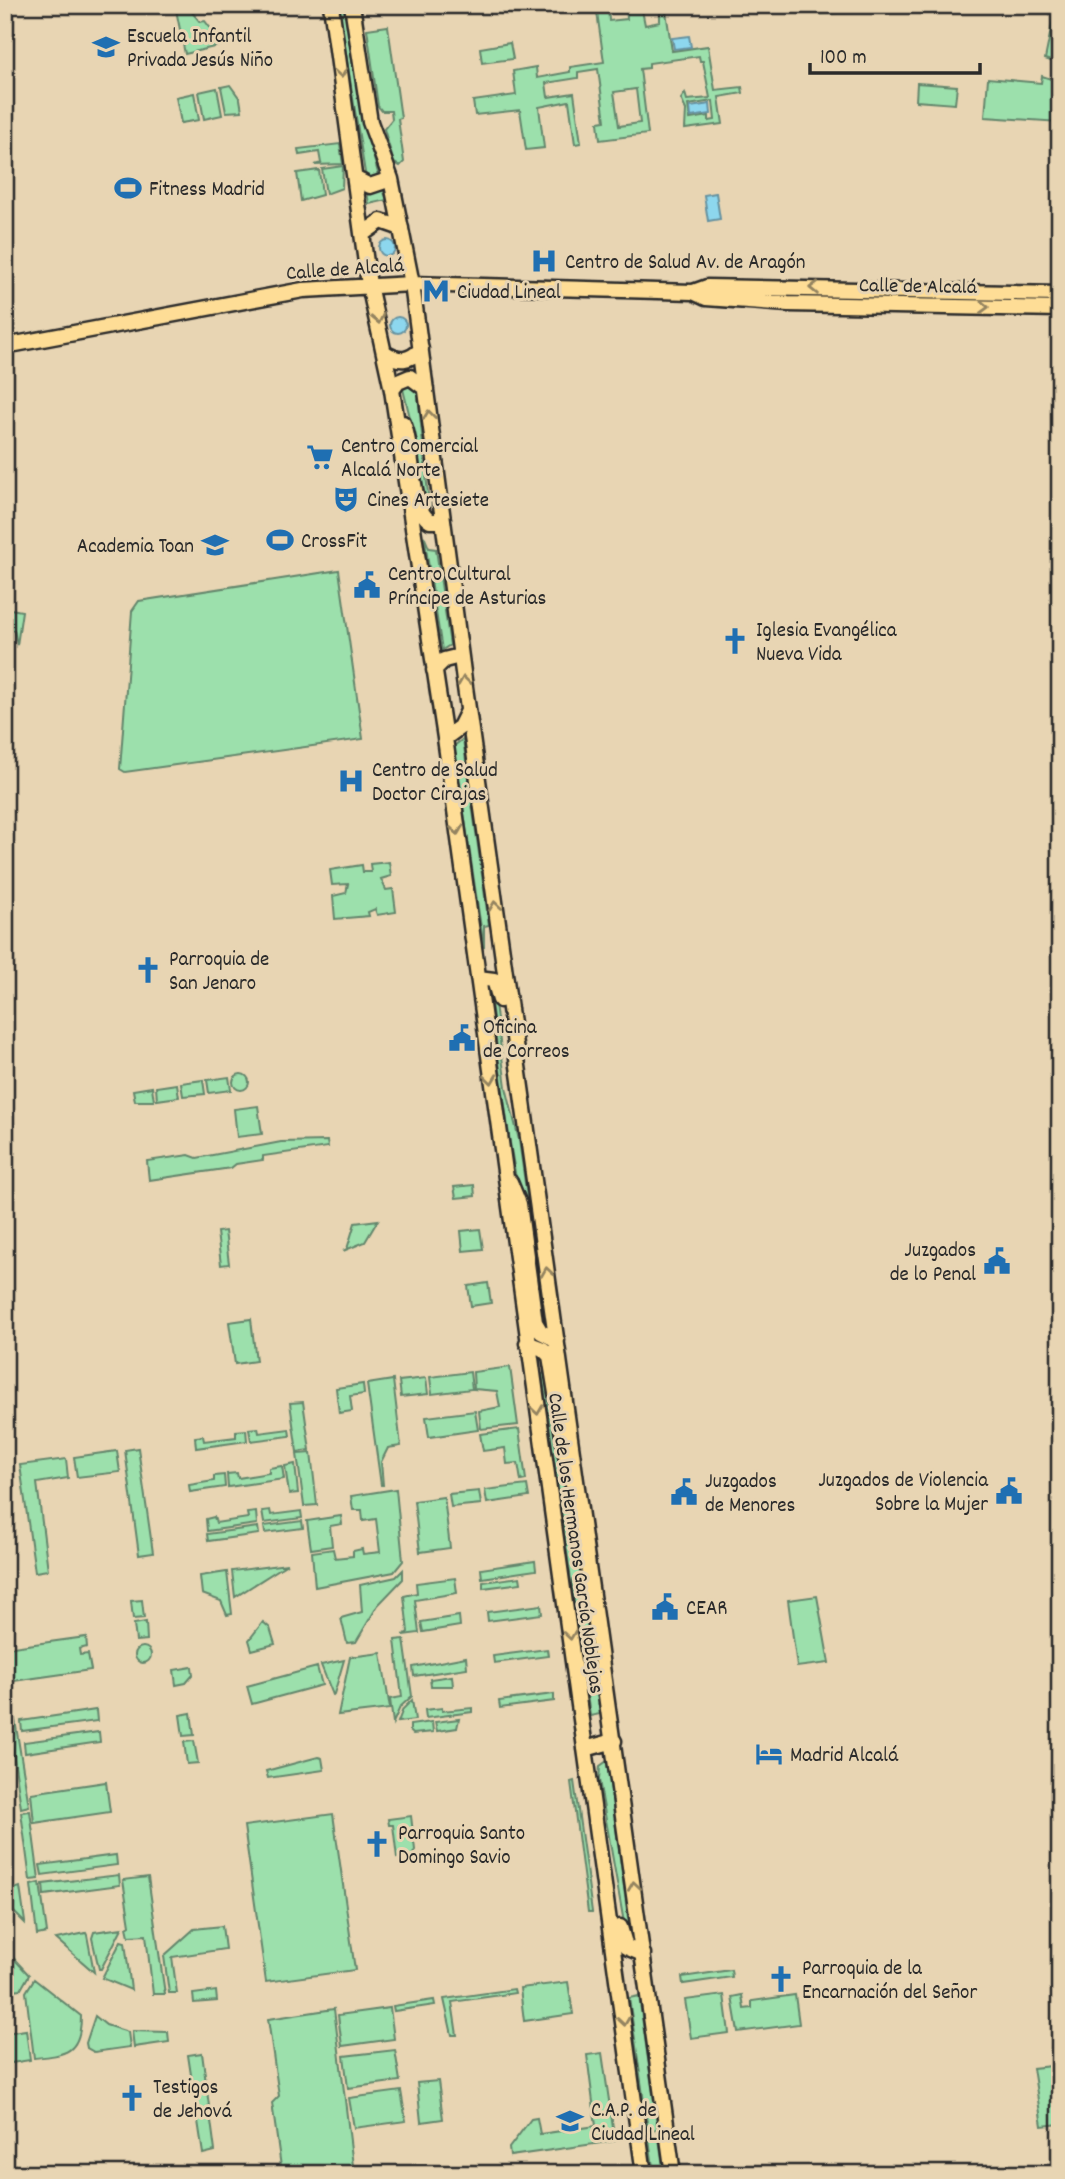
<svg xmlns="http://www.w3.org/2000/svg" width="1065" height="2179" font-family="Dekko,sans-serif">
  <rect width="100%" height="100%" fill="#e8d5b3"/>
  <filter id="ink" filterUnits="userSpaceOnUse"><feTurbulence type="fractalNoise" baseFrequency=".0143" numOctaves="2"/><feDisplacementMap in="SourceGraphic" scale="14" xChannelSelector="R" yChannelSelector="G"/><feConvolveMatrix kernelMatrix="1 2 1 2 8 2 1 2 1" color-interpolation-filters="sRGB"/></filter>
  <g filter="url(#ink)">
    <path fill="#9ce0ac" stroke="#64866c" stroke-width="2" fill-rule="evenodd" d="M175,5h17l3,4 -4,2 9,11 5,-1 18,24 -38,9z
      M338,5h8l19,122 13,46 -4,6 -4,1 -5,-7z
      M596,5h12l1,16 18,-2 -1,-14h15l4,20 15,-3v-17h5l7,46 36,-5 7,44 27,-3 1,6 -24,4 4,27 -38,5 1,-19 -5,-11 4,-6 2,7 23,-2 -7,-37h-3l-1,-5 -50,7v5l-9,1 8,65 -48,6 -2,-18 7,-1 -7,-52 -20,3v6l-32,5 2,14 26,-4 7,50 -6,1 -6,-43 -30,6 5,41 -18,2 -6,-40 -45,5 -2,-14 43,-6 -3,-24 23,-4 1,11 33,-6v-5l34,-5zM636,89l4,34 -21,3 -5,-34zM713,101l2,19 -6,1v-5l-19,3 -2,-14z
      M819,5h108l-3,8 -13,-4 -91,5z
      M1056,5h4v59l-15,-5z
      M388,26l13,92 -3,1 6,43 -4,4 -6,-3 -10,-34 8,-10 -1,-8h-9l-4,-5 -11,-77z
      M510,43l3,16 -31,4 -2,-15z
      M1042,76l18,6v40l-75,-5 3,-39 53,5z
      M917,83l40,3 -2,18 -39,-3z
      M230,85l10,14 2,12 -16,1 -5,-25z
      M217,88l5,27 -18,4 -5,-27z
      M194,93l5,27 -18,3 -5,-26z
      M340,144l3,20 -28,1 6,-2 -2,-11 -20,3 -1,-6z
      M343,166l-1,22 -16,6 -4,-25z
      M319,170l3,25 -21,6 -4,-28z
      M382,187l5,13 -18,4 -2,-12z
      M406,385l8,3 4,7 12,119 -4,-5 -9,-63 -14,-57z
      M424,536l5,12 7,1 14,96 -8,5z
      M339,570l24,169 -238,33 -5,-3 12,-158 7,-10z
      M5,608l17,3 -5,34 -3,-15 -9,2z
      M463,739l26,186 -5,1v22l-30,-202z
      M389,862l2,14 -10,3 5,11 7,-1 3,23 -19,3 -2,-6 -7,3 1,4 -34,3 -2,-23 13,-3 2,-9 -16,1 -2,-15 32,-5 1,7h8l-1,-8z
      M489,988l4,1 13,98 13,53 26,184 -4,3 -31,-184z
      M233 1082a8 8 0 1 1 16 0a8 8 0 1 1-16 0Z
      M229,1077l2,13 -22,3 -2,-13z
      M203,1080l2,14 -22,2 -2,-13z
      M177,1084l2,13 -22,3 -1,-13z
      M152,1087l2,14h-19l-2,-11z
      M258,1106l4,28 -25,3 -3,-28z
      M327,1141l1,6 -65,9v4l-27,4 -5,4 -82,12 -2,-19 42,-6 8,3 84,-16z
      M474,1185l1,11 -19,2 -2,-11z
      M378,1220l-13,22 -22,9 4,-2 8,-26z
      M480,1229l3,20 -20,2 -2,-20z
      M225,1231l4,33 -8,1 -4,-33z
      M488,1283l3,20 -20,3 -3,-20z
      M251,1319l5,42 -21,3 -6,-42z
      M510,1367l8,58 -37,4 -2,-18 21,-4 -3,-16 -23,-2 -1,-17z
      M470,1372l2,17 -40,5 -2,-17z
      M547,1373l15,100 8,25 30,216 -10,2 -48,-342z
      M426,1378l2,16 -27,3 -2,-16z
      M393,1380l8,66 -13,2 -7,14 2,23h-2l-14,-101z
      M363,1384l1,10 -14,2 2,15 -13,2 -3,-25z
      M303,1402l7,48 -13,2 -7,-49z
      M475,1411l3,19 -49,7 -3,-20z
      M258,1428l1,5 30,-4 1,7 -39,5 -2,-12z
      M519,1429l7,51 -5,1 -3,-18 -11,1 -2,-16 -22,3 -3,-17z
      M246,1430l1,11 -51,7 -1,-11 8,-1 1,5 32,-4v-6z
      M138,1448l15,105 -14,2 -14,-105z
      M117,1451l3,21 -43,5 -3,-20z
      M311,1453l6,52 -13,1 -7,-52z
      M66,1459l2,19 -31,5 11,87 -13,2 -15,-107z
      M295,1464l3,29 -9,1 -4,-28z
      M282,1466l2,13 -56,8 -1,-13 10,-1 1,5 31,-5v-5z
      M224,1475l1,12 -35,5 -1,-7 25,-4v-5z
      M527,1485l2,12 -42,6 -2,-13z
      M396,1489l7,72 -9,11 -79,15 -3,-35 21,-3 2,9 18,-2v-5l9,-2 1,5 17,-2 -4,-33 -13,2 -1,-11h-9l-2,-14z
      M479,1491l2,13 -30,3 -2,-13z
      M444,1497l6,51 -30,4 -6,-51z
      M270,1510l1,5 30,-4 1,7 -38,5 -2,-12z
      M256,1512l1,12 -50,7 -1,-12 8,-2 2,6 32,-5 -1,-5z
      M341,1516l1,8 -12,2 2,20 -21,3 -4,-28z
      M302,1521l1,7 -38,5 -1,-7z
      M258,1527l1,7 -51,7 -1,-7z
      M535,1561l1,9 -54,8 -1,-9z
      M287,1564l-52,33 -3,-26z
      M403,1570v9l-25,26 -22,37 -9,1 -6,-25 21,-6 -2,-27 36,-8z
      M227,1572l5,42 -5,1 -6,-14 -19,-7 -2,-18z
      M520,1577l1,6 -38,5v-6z
      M455,1578l2,15 -42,7 4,33 -16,2 5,-3 -4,-36 13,-3 -1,-10z
      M817,1596l12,67 -32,4 -9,-67z
      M142,1600l2,18 -11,1 -2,-18z
      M541,1605l1,9 -54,7 -1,-9z
      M459,1616l1,10 -37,6 -2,-10z
      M146,1622l1,18 -11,1 -2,-17z
      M263,1622l7,6 5,16 -23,6 -3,-10z
      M86,1637l1,10 -8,2 1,6 8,-1 3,16 -78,11 -1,-9 -7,1v-25z
      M404,1639l8,57 -12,11 -7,16 -3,-24 12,-2 -7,-57z
      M135 1655a8 8 0 1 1 16 0a8 8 0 1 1-16 0Z
      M547,1649l1,7 -54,7 -1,-7z
      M381,1653l9,56 -52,6 12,-58z
      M466,1657l1,11 -53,8 -1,-9z
      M344,1660l-10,34 -1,1 -12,-30z
      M192,1667l1,8 -7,8 -10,2 -2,-15z
      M317,1667l5,18 -70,19 -5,-18z
      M452,1676l1,10h-22l-1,-7z
      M554,1694v7l-54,7 -1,-7z
      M412,1700l3,20 -17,2 5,-13z
      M442,1708v3l30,-3v4l-46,6 -1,-8z
      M96,1710l1,11 -75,10 -1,-10z
      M191,1713l3,22 -11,1 -3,-21z
      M14,1714l15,92 -8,2 -12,-86z
      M459,1719l-2,9 -20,3 -2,-9z
      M432,1722l1,10 -20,2 -3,-3v-6z
      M99,1732l1,10 -75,11 -1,-11z
      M194,1741l4,22 -11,1 -3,-22z
      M318,1757l4,1 2,12 -56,8 -2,-7z
      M607,1761l24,179h-4l-28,-160 1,-14z
      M574,1781l18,131h-4l-17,-130z
      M106,1782l4,30 -76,11 -3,-30z
      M30,1811l9,68 -9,1 -9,-68z
      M333,1814l22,156 -89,12 -22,-156z
      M411,1816l4,34 -3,6 -15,2 -4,-33h-4l-1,-6z
      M116,1855l1,10 -75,10 -2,-10z
      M119,1875l1,10 -76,10 -1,-11z
      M148,1877l17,117h-12l-7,-59 -17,1 -2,-9 3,-2 -7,-45z
      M40,1883l7,50 -10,2 -6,-50z
      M20,1887l5,35v1l-20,-20v-11z
      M222,1926l3,23 -53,8 5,36h-8l-5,-37 30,-27z
      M122,1928l-21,41h-2l-7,-31 2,-6z
      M86,1933l1,2 7,37 -38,-33z
      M121,1941l4,1 6,48 -29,-12z
      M5,1949l24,26 -8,14 -16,2z
      M731,1970l1,7 -49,7 -1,-7z
      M34,1979l47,37c0,38 -16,39 -47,42l-8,-66z
      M568,1982l5,32 -49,7 -4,-33z
      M514,1989l1,4 -63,9 5,33h-5l-8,-36z
      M216,1991l1,10 -23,2 -1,-9z
      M724,1995l5,38 -38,5 -6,-38z
      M742,1995l2,14 8,-1v-7l43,-6 4,29 -61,8 -6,-35z
      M639,1996l19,133 -10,1 -19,-132z
      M434,2000l1,5 -41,6 -1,-5z
      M390,2008l4,31 -52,7 -4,-31z
      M334,2009l20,165h-72l-10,-71 7,-7 -11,-77z
      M95,2016l11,9 22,7 2,15 -36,5 -7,-4 -1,-5z
      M26,2030l4,30 -25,4v-31z
      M132,2031l36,1 1,10 -35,5z
      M395,2050l5,31 -52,7 -4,-32z
      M202,2053l13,98 -12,3 -15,-99z
      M602,2053l13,88 -105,15 -1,-8 22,-29 6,-1 3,16 56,-8 -9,-71z
      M1060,2065v59l-18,2 -9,-58z
      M438,2081l5,38 -22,3 -4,-39z
      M401,2091l5,30 -52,7 -5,-30z
      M659,2138l5,36h-10l-5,-35z"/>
    <path fill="#8dd7ee" stroke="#6692a0" stroke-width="2" d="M689,36l2,11 -17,2 -2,-11z
      M710,104l1,10 -20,3 -1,-10z
      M716,193l4,26 -12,2 -4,-26z
      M379 248a8 8 0 1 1 16 0a8 8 0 1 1-16 0Z
      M390 325a8 8 0 1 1 16 0a8 8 0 1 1-16 0Z"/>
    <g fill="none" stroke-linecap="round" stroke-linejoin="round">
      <defs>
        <path id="primary" d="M331,5l38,280 23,105 53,348 199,1436
          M352,5l18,117 21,57 21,105 52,396 209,1494
          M356,179l14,7 21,-7
          M364,233l17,-12 20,7
          M693,292l13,6 82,6 272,5
          M5,346l298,-56 109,-6 281,8 14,-5 353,7
          M385,353c14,9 24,9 36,-4
          M392,390l6,-8 12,-5 16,12
          M403,423c11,23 6,86 27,98h12
          M434,670l10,-10 16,-4
          M445,738l15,-11 8,-16
          M478,978l16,2 6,20
          M510,1182l9,22 16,118 6,10 16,8
          M527,1343l16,6 7,7 20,124
          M585,1749l29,-8
          M620,1927l6,20 17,7"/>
      </defs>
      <use href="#primary" stroke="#2b2b2b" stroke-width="19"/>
      <use href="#primary" stroke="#fedd96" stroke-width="14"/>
    </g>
    <defs><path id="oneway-chevron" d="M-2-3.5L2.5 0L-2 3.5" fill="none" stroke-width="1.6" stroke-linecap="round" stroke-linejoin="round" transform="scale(1.75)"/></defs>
    <g stroke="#948460">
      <use href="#oneway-chevron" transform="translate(341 73) rotate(81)"/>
      <use href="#oneway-chevron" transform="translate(814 288) rotate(-179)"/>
      <use href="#oneway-chevron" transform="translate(984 307) rotate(2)"/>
      <use href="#oneway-chevron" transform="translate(378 319) rotate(78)"/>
      <use href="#oneway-chevron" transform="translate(429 415) rotate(-97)"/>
      <use href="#oneway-chevron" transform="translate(464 681) rotate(-98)"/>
      <use href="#oneway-chevron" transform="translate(457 830) rotate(82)"/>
      <use href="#oneway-chevron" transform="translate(495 906) rotate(-98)"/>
      <use href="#oneway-chevron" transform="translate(491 1079) rotate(83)"/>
      <use href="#oneway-chevron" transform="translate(547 1272) rotate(-98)"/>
      <use href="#oneway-chevron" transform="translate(537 1410) rotate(82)"/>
      <use href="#oneway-chevron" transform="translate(570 1635) rotate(82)"/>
      <use href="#oneway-chevron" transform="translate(634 1886) rotate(-98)"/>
      <use href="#oneway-chevron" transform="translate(624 2021) rotate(82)"/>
    </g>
  </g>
  <defs>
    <symbol id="school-bare" viewBox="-9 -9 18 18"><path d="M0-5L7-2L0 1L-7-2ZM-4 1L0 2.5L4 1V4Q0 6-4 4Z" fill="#1f6fb2" stroke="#e8d5b3" stroke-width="2.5" paint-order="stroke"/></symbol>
    <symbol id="stadium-bare" viewBox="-9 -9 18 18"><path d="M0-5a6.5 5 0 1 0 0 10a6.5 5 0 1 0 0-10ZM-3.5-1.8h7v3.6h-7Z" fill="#1f6fb2" stroke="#e8d5b3" stroke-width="2.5" paint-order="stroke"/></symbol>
    <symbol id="hospital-bare" viewBox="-9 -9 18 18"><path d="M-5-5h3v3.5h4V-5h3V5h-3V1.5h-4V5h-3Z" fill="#1f6fb2" stroke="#e8d5b3" stroke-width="2.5" paint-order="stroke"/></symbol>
    <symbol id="metro-bare" viewBox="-9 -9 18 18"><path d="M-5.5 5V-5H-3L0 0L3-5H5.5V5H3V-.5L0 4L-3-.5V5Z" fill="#1f6fb2" stroke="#e8d5b3" stroke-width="2.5" paint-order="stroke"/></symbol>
    <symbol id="supermarket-bare" viewBox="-9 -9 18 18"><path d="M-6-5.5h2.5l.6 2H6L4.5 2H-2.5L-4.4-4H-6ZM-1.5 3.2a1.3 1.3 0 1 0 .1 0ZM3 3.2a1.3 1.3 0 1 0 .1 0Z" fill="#1f6fb2" stroke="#e8d5b3" stroke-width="2.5" paint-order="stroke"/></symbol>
    <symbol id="theatre-bare" viewBox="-9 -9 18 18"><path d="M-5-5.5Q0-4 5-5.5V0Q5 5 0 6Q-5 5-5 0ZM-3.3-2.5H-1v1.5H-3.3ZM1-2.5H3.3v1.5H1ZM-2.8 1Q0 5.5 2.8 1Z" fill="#1f6fb2" stroke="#e8d5b3" stroke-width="2.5" paint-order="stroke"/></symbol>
    <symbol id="civic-bare" viewBox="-9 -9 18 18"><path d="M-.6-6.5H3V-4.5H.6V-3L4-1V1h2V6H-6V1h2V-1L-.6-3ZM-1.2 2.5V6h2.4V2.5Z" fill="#1f6fb2" stroke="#e8d5b3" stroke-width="2.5" paint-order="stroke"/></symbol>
    <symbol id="church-bare" viewBox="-9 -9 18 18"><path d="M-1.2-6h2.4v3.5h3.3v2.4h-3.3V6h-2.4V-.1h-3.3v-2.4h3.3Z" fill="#1f6fb2" stroke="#e8d5b3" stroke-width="2.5" paint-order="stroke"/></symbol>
    <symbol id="hotel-bare" viewBox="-9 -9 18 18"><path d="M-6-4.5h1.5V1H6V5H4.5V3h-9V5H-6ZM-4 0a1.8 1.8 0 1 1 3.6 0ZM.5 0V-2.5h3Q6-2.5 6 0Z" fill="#1f6fb2" stroke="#e8d5b3" stroke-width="2.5" paint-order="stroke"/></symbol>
  </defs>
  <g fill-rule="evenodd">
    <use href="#school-bare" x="87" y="28" width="38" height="38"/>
    <use href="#stadium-bare" x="109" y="169" width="38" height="38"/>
    <use href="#hospital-bare" x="525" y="242" width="38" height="38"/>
    <use href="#metro-bare" x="417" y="272" width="38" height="38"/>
    <use href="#supermarket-bare" x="301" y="438" width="38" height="38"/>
    <use href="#theatre-bare" x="327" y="480" width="38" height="38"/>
    <use href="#stadium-bare" x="261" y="521" width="38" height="38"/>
    <use href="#school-bare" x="196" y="526" width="38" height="38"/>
    <use href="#civic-bare" x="348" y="566" width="38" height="38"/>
    <use href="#church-bare" x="716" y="622" width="38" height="38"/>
    <use href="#hospital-bare" x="332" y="762" width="38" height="38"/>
    <use href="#church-bare" x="129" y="951" width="38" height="38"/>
    <use href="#civic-bare" x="443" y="1019" width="38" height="38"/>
    <use href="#civic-bare" x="978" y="1242" width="38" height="38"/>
    <use href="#civic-bare" x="990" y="1472" width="38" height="38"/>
    <use href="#civic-bare" x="665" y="1473" width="38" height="38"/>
    <use href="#civic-bare" x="646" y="1588" width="38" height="38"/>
    <use href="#hotel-bare" x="750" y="1735" width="38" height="38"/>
    <use href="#church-bare" x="358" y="1825" width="38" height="38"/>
    <use href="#church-bare" x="762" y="1960" width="38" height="38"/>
    <use href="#church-bare" x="113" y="2079" width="38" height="38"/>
    <use href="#school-bare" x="551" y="2102" width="38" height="38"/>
  </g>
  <g text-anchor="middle" stroke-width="6" stroke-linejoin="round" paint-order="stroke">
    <g font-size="21" fill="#2b2b2b" stroke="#e8d5b3" text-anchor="start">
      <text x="127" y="42">Escuela Infantil<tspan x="127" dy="24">Privada Jesús Niño</tspan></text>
      <text x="149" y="195">Fitness Madrid</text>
      <text x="565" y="268">Centro de Salud Av. de Aragón</text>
      <text x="457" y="298">Ciudad Lineal</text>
      <text x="341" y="452">Centro Comercial<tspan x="341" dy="24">Alcalá Norte</tspan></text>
      <text x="367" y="506">Cines Artesiete</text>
      <text x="301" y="547">CrossFit</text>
      <text x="194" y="552" text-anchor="end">Academia Toan</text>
      <text x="388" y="580">Centro Cultural<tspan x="388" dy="24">Príncipe de Asturias</tspan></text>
      <text x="756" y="636">Iglesia Evangélica<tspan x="756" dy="24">Nueva Vida</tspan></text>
      <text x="372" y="776">Centro de Salud<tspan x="372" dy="24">Doctor Cirajas</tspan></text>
      <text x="169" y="965">Parroquia de<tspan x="169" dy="24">San Jenaro</tspan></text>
      <text x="483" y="1033">Oficina<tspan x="483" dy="24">de Correos</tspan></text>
      <text x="976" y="1256" text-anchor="end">Juzgados<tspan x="976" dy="24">de lo Penal</tspan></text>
      <text x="988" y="1486" text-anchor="end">Juzgados de Violencia<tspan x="988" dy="24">Sobre la Mujer</tspan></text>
      <text x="705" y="1487">Juzgados<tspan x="705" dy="24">de Menores</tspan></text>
      <text x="686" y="1614">CEAR</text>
      <text x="790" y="1761">Madrid Alcalá</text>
      <text x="398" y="1839">Parroquia Santo<tspan x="398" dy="24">Domingo Savio</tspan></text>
      <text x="802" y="1974">Parroquia de la<tspan x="802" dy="24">Encarnación del Señor</tspan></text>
      <text x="153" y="2093">Testigos<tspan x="153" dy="24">de Jehová</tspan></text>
      <text x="591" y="2116">C.A.P. de<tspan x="591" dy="24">Ciudad Lineal</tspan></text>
    </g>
    <g font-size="21" fill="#2b2b2b" stroke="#e8d5b3">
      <text transform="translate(345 268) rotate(-4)" y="7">Calle de Alcalá</text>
      <text transform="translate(918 285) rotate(1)" y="7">Calle de Alcalá</text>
      <text transform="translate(577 1543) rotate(82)" y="7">Calle de los Hermanos García Noblejas</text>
    </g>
  </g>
  <rect width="1065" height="2179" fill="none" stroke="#e8d5b3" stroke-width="28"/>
  <rect x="14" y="14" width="1037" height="2151" fill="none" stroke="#2b2b2b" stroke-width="2.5" filter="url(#ink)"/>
  <path d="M810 63v10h170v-10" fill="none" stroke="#2b2b2b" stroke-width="3.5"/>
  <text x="820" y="63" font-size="21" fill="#2b2b2b" stroke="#e8d5b3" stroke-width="5" paint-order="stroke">100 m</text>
</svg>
